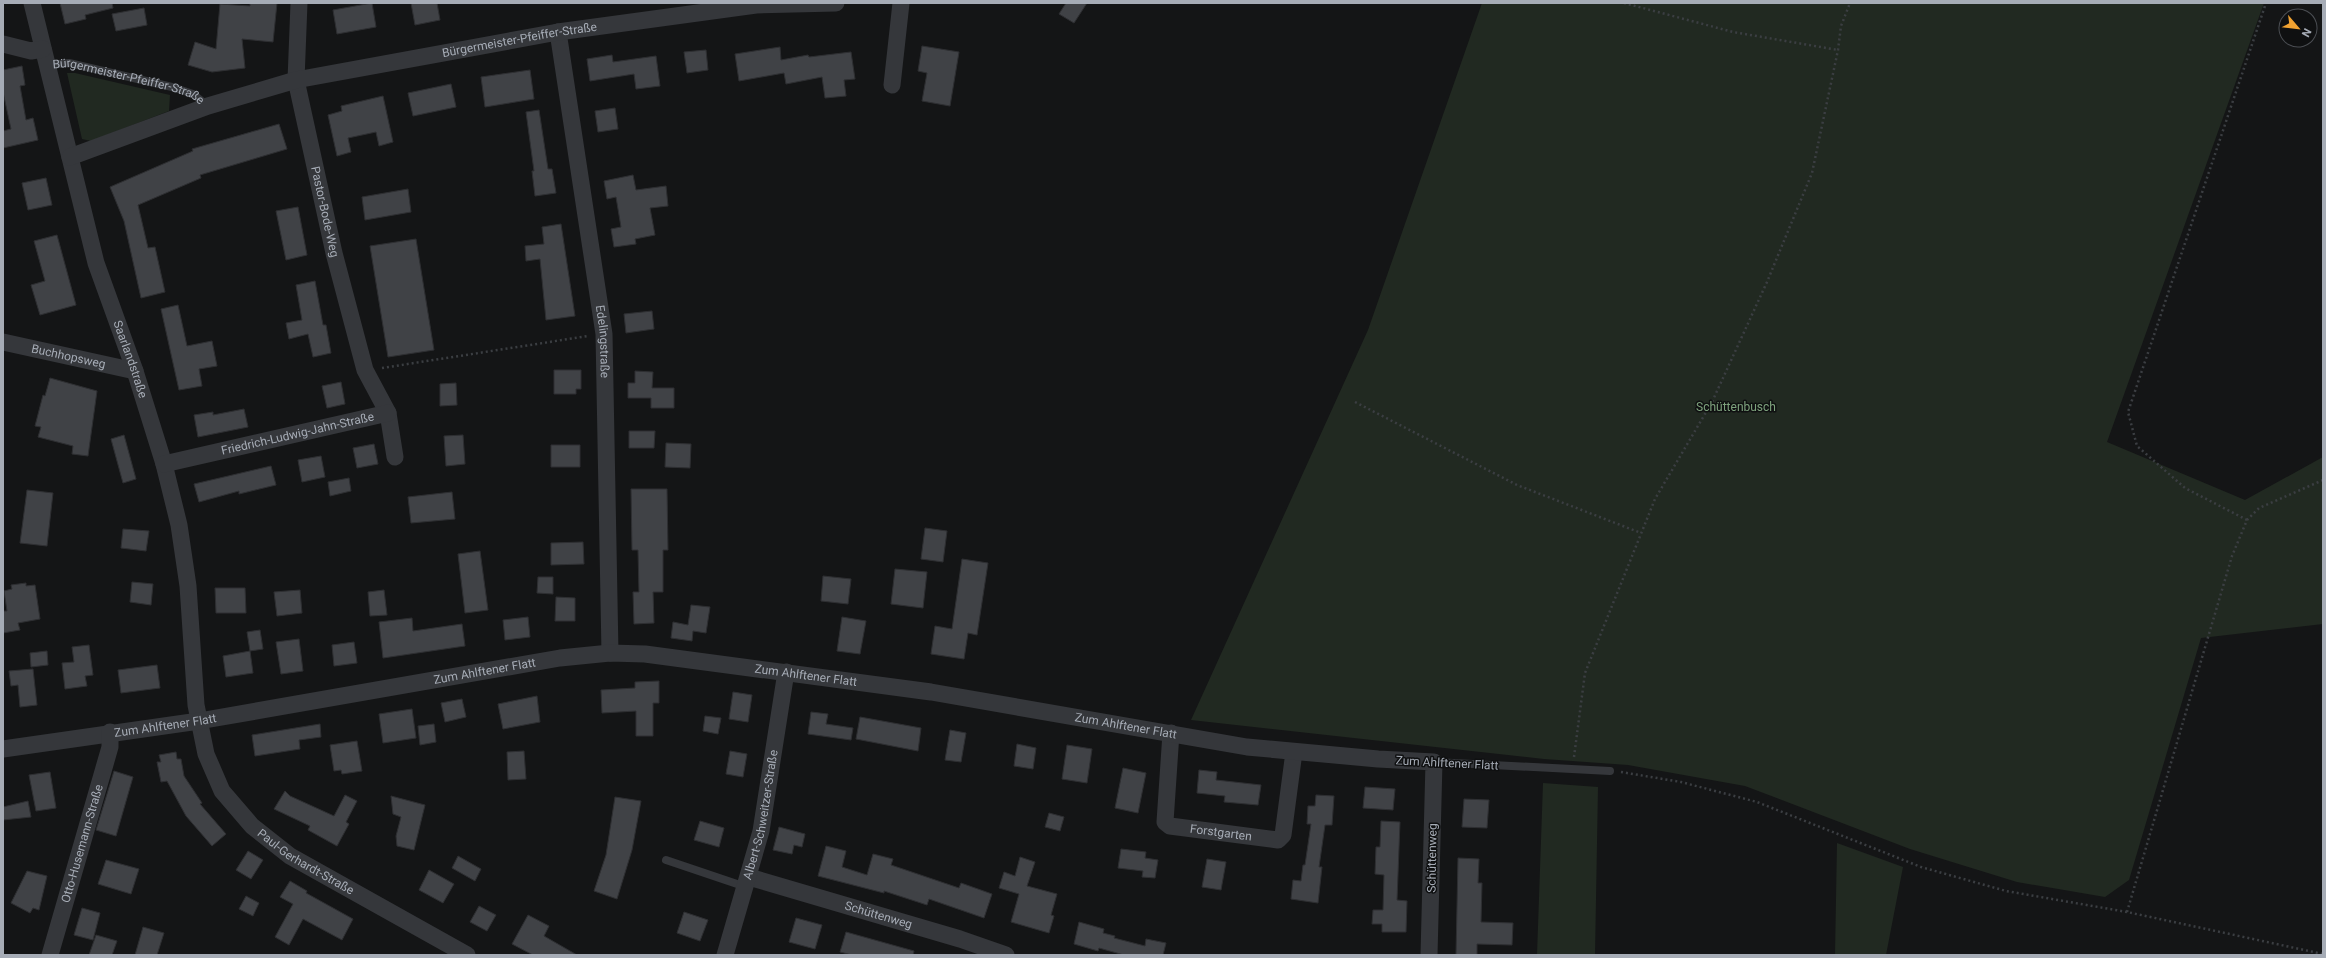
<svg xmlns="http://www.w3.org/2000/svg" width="2326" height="958" font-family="Roboto,sans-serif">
  <rect width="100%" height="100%" fill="#141516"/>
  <path fill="#212921" d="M1482,3h782l-157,439 138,58 78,-43v167l-122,14 -72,242 -24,17 -88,-15 -107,-33 -165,-63 -117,-21 -84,-6 -353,-39 177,-390z
    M67,73h8l95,22 -1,16 -78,30 -9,-2z
    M1543,783l55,4 -3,168h-58z
    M1837,843l66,24 -17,88h-51z"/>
  <path fill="#404246" stroke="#2e2f32" d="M60,3h52l1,5 -28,7 1,4 -21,5z
    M250,3h27l-4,39 -31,-3 3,29 -33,4 -24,-7 7,-23 21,7 4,-45 30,2z
    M372,3l4,24 -39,7 -4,-24z
    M411,3h26l3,17 -25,5z
    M1066,3h21l-13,20 -15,-9z
    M144,8l3,17 -31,6 -4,-17z
    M922,46l37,6 -9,54 -28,-5 5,-28 -9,-2z
    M780,47l1,13 27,-5 1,2 42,-5 4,27 -11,1 2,16 -21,2 -3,-21 -36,7 -2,-11 -45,8 -4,-27z
    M706,50l2,20 -21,3 -3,-21z
    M612,55l1,7 43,-6 4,30 -24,3 -2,-15 -44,7 -3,-22z
    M22,66l3,19 -5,1 6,34 7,-2 5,22 -35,8v-17l8,-2 -8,-37v-22z
    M530,70l4,29 -49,8 -4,-30z
    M451,84l5,23 -43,9 -5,-23z
    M383,96l10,46 -14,4 -3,-14 -28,6 3,14 -14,4 -9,-41 14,-4 -1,-5z
    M615,108l3,21 -20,3 -3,-21z
    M539,110l9,59h4l4,24 -21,3 -3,-25h2l-8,-59z
    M279,124l8,25 -87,26 1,3 -63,27 10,43 7,-1 10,45 -24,6 -17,-77 -14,-34 83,-36 -1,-2z
    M633,175l3,15 30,-4 2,20 -18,2 5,27 -20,4 1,5 -22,3 -3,-18 10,-2 -5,-30 -9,2 -3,-18z
    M46,178l6,27 -24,5 -6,-27z
    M408,189l3,23 -46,8 -3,-23z
    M298,207l9,48 -21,5 -10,-49z
    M561,224l14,92 -29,4 -6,-61 -14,2 -1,-15 19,-2 -2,-17z
    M57,235l19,70 -36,10 -9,-30 14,-4 -11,-40z
    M416,239l18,111 -46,7 -18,-111z
    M315,281l8,44h3l5,28 -18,4 -5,-23 -19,5 -3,-16 16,-3 -6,-35z
    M178,305l9,41 25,-5 5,25 -18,3 3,17 -23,4 -18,-81z
    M652,311l2,18 -28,4 -2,-19z
    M554,370h27v19h-5v5h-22z
    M635,371l18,1 -1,16h22v20h-23v-10h-23v-15h7z
    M50,378l47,13 -9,65 -16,-2 1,-8 -35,-9 3,-10 -6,-1 8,-31 2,1z
    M341,382l4,22 -18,4 -5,-22z
    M456,383l1,22 -17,1v-22z
    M244,409l4,18 -50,10 -4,-22 19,-3v3z
    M629,431h26l-1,17h-25z
    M124,435l12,44 -13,4 -12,-44z
    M463,435l2,29 -19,2 -2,-30z
    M666,443l25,1 -1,24 -25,-1z
    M374,444l4,20 -21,4 -4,-20z
    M551,445h29v22h-29z
    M321,456l4,21 -23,5 -4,-22z
    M271,466l5,19 -37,9v-3l-40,11 -5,-18z
    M349,478l2,13 -21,5 -2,-14z
    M631,489h36l1,61h-5v42h-10l1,31 -20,1 -1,-32h6l-1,-42h-6z
    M27,490l26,3 -6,53 -27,-3z
    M452,492l3,27 -44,4 -3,-26z
    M925,528l22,3 -4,31 -22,-3z
    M123,529l26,2 -3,20 -25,-3z
    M583,542l1,22 -33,1v-22z
    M480,551l8,59 -23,3 -7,-59z
    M962,559l26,4 -11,72 -9,-2 -4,26 -33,-5 4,-28 17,3z
    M895,569l32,3 -4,36 -32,-4z
    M823,576l28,3 -3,25 -27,-3z
    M538,577h15v17l-16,-1z
    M132,582l21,2 -2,21 -21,-3z
    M26,583v3l9,-1 5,34 -22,4 2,7 -17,3v-22h4l-3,-20 8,-2 -1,-4z
    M215,588h30l1,25h-30z
    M300,590l2,23 -25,3 -3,-24z
    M384,590l3,25 -17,1 -2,-24z
    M556,597l19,1v23h-20z
    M691,605l19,2 -4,26 -13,-2 -1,10 -21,-3 2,-16 15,3z
    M528,617l2,20 -25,3 -2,-20z
    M842,617l24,4 -6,33 -23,-3z
    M412,618l1,13 49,-7 3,22 -82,12 -4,-36z
    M260,630l3,19 -13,2 -3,-19z
    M299,639l4,32 -22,3 -5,-32z
    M354,642l3,21 -23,3 -2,-21z
    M89,645l4,30 -8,1 2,10 -22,3 -3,-26 12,-1 -2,-15z
    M47,651l1,14 -17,2 -1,-14z
    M250,651l3,22 -27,4 -3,-21z
    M157,665l3,23 -39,5 -3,-23z
    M33,669l4,36 -17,2 -2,-22 -7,1 -2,-15z
    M659,681v22h-6v33h-17v-25l-34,2 -1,-23 34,-2v-6z
    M733,692l19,3 -4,27 -19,-3z
    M537,696l3,26 -37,7 -5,-25z
    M462,699l4,18 -21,5 -4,-19z
    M412,709l4,29 -33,5 -4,-29z
    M811,712l17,2 -2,10 27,4 -2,12 -43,-6z
    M705,716l16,2 -3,16 -15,-3z
    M860,717l61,11 -3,23 -62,-12z
    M320,724l1,13 -22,3 1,9 -45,7 -3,-21z
    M434,724l2,18 -16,3 -2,-19z
    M950,730l16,3 -5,29 -16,-2z
    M357,741l5,30 -20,3 -1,-4 -7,1 -4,-26z
    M1017,744l19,4 -3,21 -19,-3z
    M1067,745l25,4 -5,34 -25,-4z
    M524,751l2,28 -18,1 -1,-28z
    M730,751l17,3 -4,23 -17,-3z
    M176,752l1,7h4l3,17 18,27 -2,1 26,30 -14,12 -26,-30 -19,-35 -6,1 -4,-20h4l-2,-7z
    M1123,768l23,5 -8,40 -23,-5z
    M1199,770l18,2 -1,8 45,5 -3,20 -34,-3 1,-6 -28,-3z
    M114,771l19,6 -17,59 -20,-6z
    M50,772l6,36 -20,3 -7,-36z
    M1365,787l30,2 -2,21 -30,-2z
    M285,791l5,5 44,20 11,-21 12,6 -11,21 3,2 -12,22 -29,-16 2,-4 -36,-17z
    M1316,795l18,1 -2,29h-7l-6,42h3l-4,36 -27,-4 2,-19 8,1 2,-16h2l6,-41h-4l1,-18h7z
    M391,796l34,9 -11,45 -17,-4 -1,-10 5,-19 -8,-3z
    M615,797l26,4 -9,49 -15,49 -23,-8 12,-36z
    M1464,799l25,1 -2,28 -25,-1z
    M28,801l3,16 -28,3v-13z
    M1049,813l15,4 -4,14 -15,-4z
    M700,821l24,7 -5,19 -25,-7z
    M1381,821l19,1 -3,78 10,1 -1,31h-24v-8h-10l1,-14h10l1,-35 -9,-1 1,-27h4z
    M779,827l26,7 -3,13 -8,-2 -2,9 -19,-4z
    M826,846l20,5 -4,16 25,8 6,-21 20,5 -2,6 68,23 2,-5 31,11 -8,24 -55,-19 -2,6 -43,-14v2l-66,-17z
    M1121,849l25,3 -1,6 13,2 -3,18 -13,-1 1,-6 -25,-3z
    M248,851l15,9 -12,19 -15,-9z
    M458,856l23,13 -6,12 -23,-13z
    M1020,857l15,5 -8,24 30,8 -6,21 3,1 -5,17 -38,-11 8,-28 -20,-6 5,-16 11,4z
    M1458,858l21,1 -1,24h4l-1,39 32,1 -1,22 -35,-1v11h-21z
    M1207,859l19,3 -5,28 -19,-3z
    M106,860l33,9 -8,25 -33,-10z
    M429,870l25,14 -11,19 -24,-13z
    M27,871l20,5 -8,34 -6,-2 -3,5 -19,-10z
    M290,881l17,10 -1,2 47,26 -11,21 -39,-21 -14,26 -14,-8 18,-33 -13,-7z
    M246,896l13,7 -6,13 -14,-7z
    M479,906l17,9 -9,16 -17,-9z
    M82,908l18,5 -7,27 -19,-5z
    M684,912l24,8 -8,21 -23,-8z
    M528,915l21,11 -5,10 33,19h-44l-21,-11z
    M796,918l26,7 -7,24 -26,-7z
    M1079,922l25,7 -1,4 12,3 -1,2 31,8 1,-7 20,4 -3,12h-39l-25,-7 -1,3 -24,-7z
    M143,927l21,6 -7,22h-22z
    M846,932l68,19 -1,4h-61l-12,-3z
    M96,935l21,6 -5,14h-23z"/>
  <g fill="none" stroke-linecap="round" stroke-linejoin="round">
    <path stroke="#3b3e42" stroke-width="2.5" stroke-dasharray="2 3" stroke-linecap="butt" d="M1624,3l109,29 105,18
      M382,368l206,-32
      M1355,402l162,83 124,48
      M2247,520l-62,-32 -48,-42 -9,-34 138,-409
      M1574,757l11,-84 70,-174 57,-97 55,-120 45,-109 26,-123 3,-24 9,-23
      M1621,772l60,10 76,20 164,65 85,24 121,21 196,42
      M2127,912l105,-356 15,-36 12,-12 64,-28"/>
    <g stroke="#35373b" stroke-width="8">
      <path id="s1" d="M47,65l22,-2 103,24 21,7 15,12"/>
      <path d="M1434,762l176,9"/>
      <path d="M666,860l80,27"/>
    </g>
    <g stroke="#35373b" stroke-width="17">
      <path id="s2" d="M32,3l64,260 39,108 29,93 15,61 9,61 8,119 10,49 16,37 30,35 38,30 177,99"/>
      <path id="s3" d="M299,3l-3,77 38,173 31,117 23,43 7,44"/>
      <path id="s4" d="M558,32l46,302 6,319"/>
      <path d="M3,44l28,7 12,-2"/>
      <path d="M892,85l9,-82"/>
      <path id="s5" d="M70,157l138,-51 88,-26 262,-48 198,-27 80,-2"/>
      <path id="s6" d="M3,342l132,29"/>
      <path id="s7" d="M164,464l224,-51"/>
      <path id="s8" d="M1171,733l-6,89 5,4 108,14 5,-5 11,-83"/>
      <path id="s9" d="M3,749l196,-28 361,-63 50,-5 35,1 286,38 316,55 131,12 56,3 -5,193"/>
      <path id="s10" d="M749,877l211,62 46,16"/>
      <path id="s11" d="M50,955l60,-208v-15"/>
      <path id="s12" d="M725,955l36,-124 25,-159"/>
    </g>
  </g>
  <g text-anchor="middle" stroke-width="3" stroke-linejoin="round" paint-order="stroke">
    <g font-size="12" fill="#a6acb6" stroke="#0f1011">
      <text dy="4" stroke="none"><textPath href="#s5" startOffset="466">Bürgermeister-Pfeiffer-Straße</textPath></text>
      <text dy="4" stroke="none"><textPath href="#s1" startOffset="84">Bürgermeister-Pfeiffer-Straße</textPath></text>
      <text dy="4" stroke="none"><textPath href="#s3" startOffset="212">Pastor-Bode-Weg</textPath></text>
      <text dy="4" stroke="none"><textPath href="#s4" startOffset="313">Edelingstraße</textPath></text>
      <text dy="4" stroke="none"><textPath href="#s6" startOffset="67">Buchhopsweg</textPath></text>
      <text dy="4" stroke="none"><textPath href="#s2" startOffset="370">Saarlandstraße</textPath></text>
      <text dy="4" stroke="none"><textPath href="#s7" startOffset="137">Friedrich-Ludwig-Jahn-Straße</textPath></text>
      <text dy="4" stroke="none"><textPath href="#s9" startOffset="488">Zum Ahlftener Flatt</textPath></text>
      <text dy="4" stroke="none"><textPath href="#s9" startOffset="812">Zum Ahlftener Flatt</textPath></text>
      <text dy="4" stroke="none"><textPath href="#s9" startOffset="164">Zum Ahlftener Flatt</textPath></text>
      <text dy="4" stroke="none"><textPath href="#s9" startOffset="1136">Zum Ahlftener Flatt</textPath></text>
      <text transform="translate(1447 763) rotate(3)" y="4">Zum Ahlftener Flatt</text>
      <text dy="4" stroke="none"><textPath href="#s12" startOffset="145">Albert-Schweitzer-Straße</textPath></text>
      <text dy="4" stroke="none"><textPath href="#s8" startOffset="147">Forstgarten</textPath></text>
      <text dy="4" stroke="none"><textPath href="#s11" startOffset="116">Otto-Husemann-Straße</textPath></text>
      <text transform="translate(1432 858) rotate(-89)" y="4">Schüttenweg</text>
      <text dy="4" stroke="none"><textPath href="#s2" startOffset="925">Paul-Gerhardt-Straße</textPath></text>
      <text dy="4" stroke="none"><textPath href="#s10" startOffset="135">Schüttenweg</textPath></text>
    </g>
    <g font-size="12" fill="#7ea27d" stroke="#0f1011">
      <text x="1736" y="411">Schüttenbusch</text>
    </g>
  </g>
  <rect width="2326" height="958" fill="none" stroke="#a6acb6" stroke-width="8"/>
  <g transform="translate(2298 28) rotate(118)"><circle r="19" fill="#0f1011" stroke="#4b4e53"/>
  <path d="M0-3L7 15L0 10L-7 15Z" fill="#f1a231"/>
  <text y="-6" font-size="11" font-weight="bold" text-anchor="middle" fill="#a6acb6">N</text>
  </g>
</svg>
